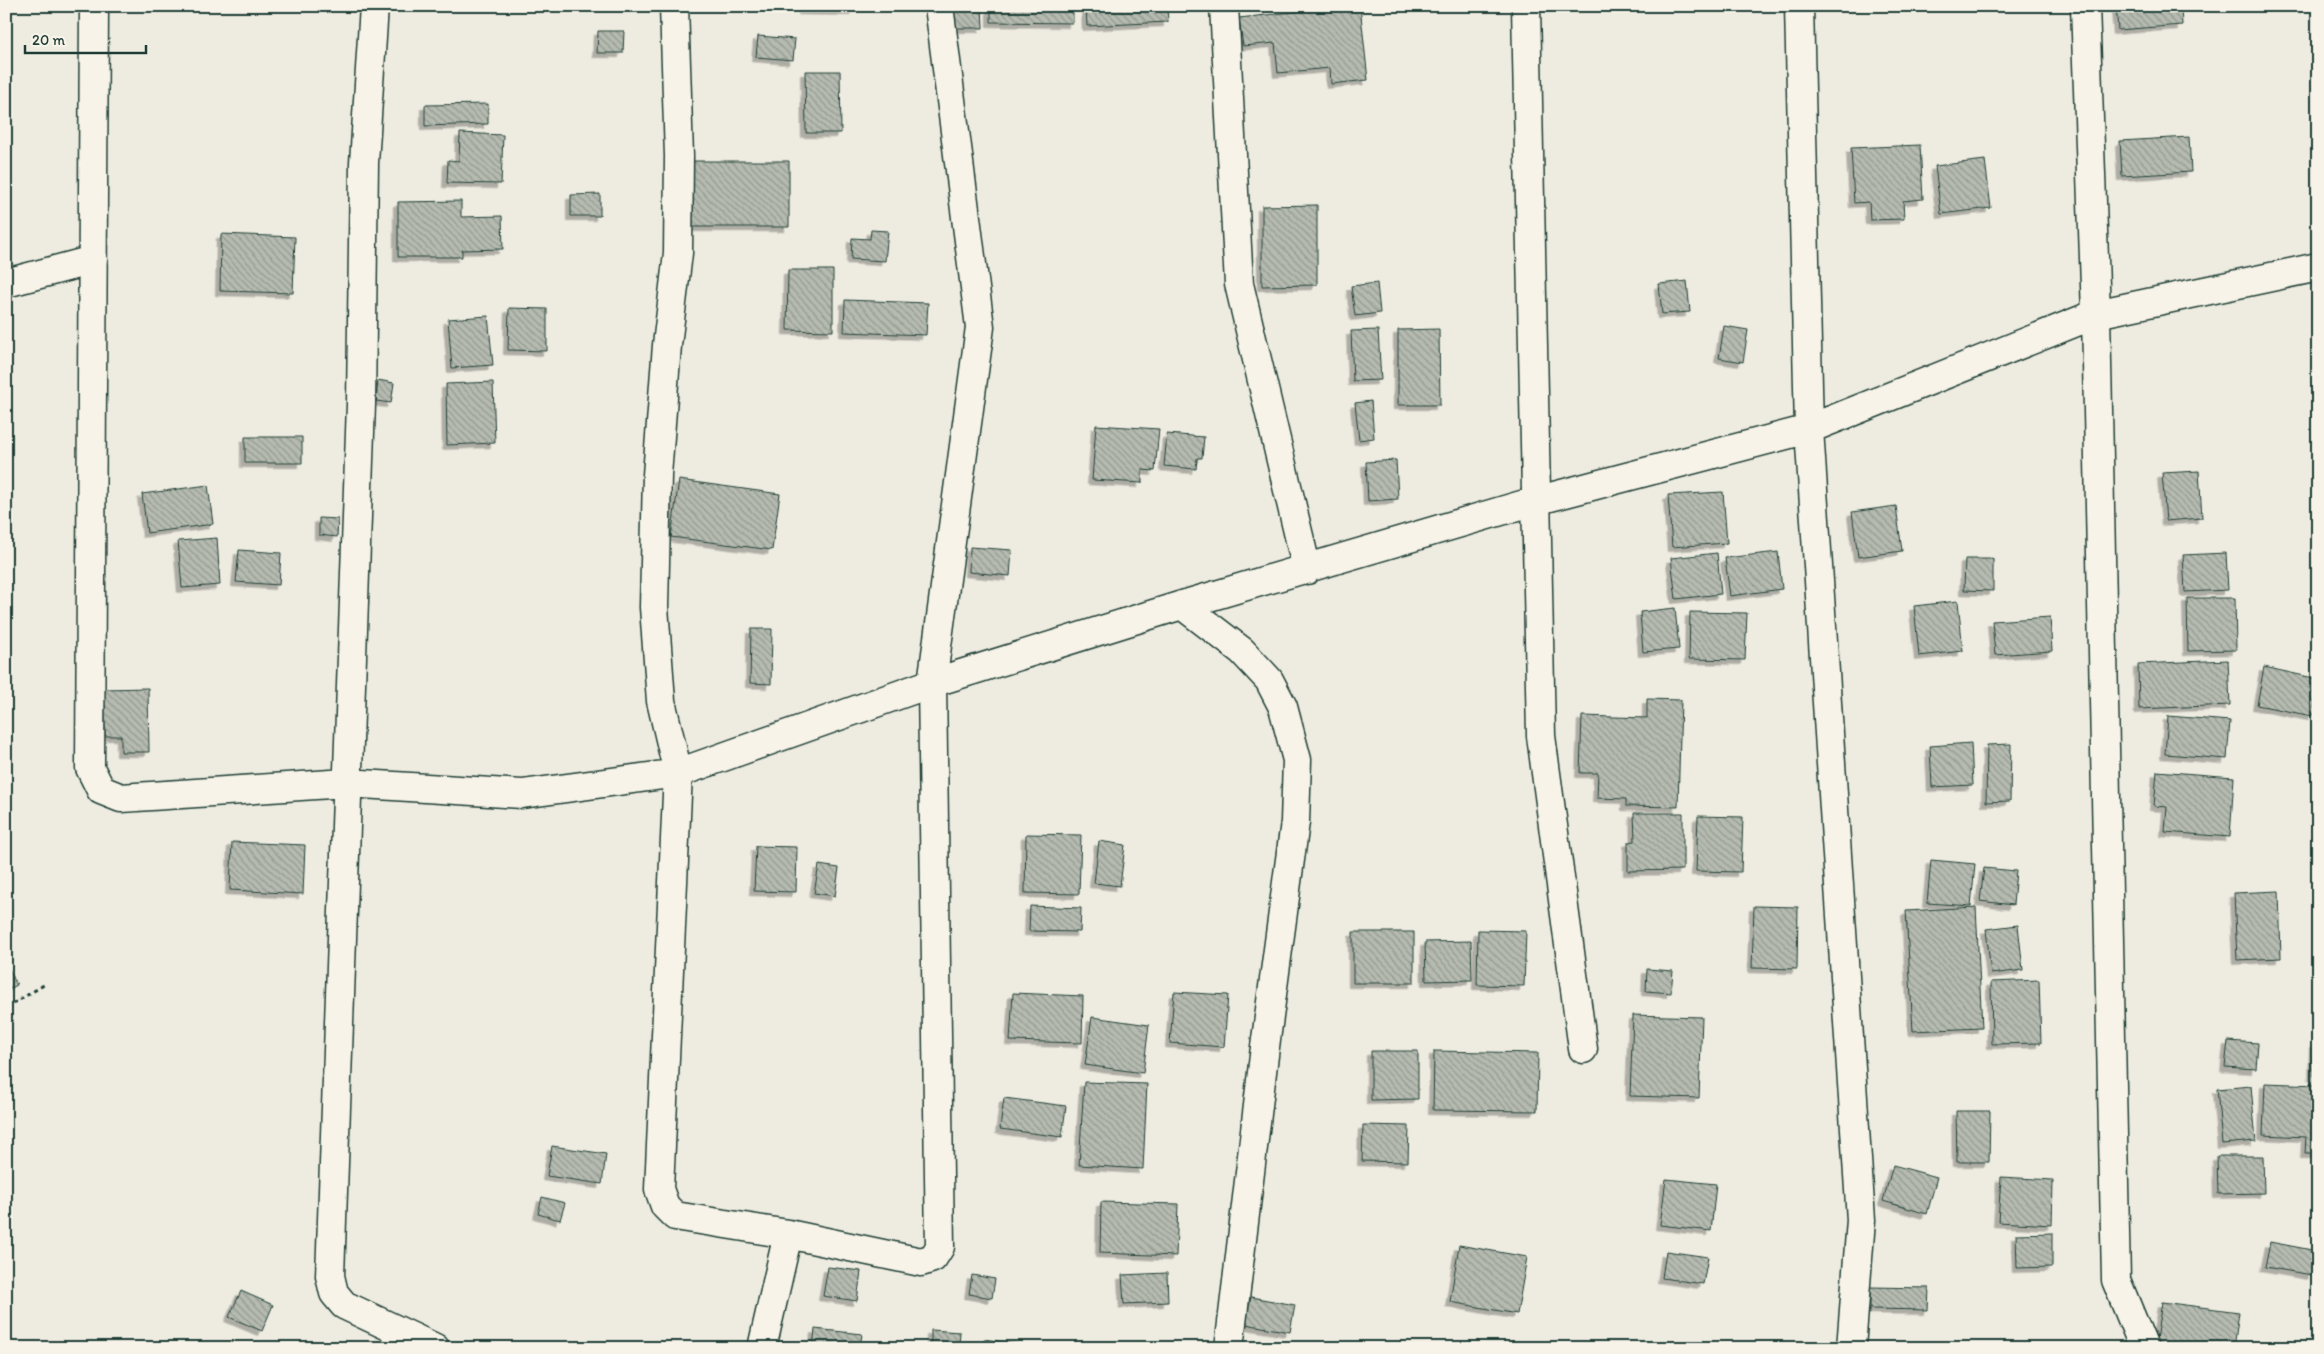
<svg xmlns="http://www.w3.org/2000/svg" width="2324" height="1354" font-family="Itim,sans-serif">
  <defs>
    <pattern id="building-back-hatch" width="6" height="6" patternUnits="userSpaceOnUse" patternTransform="scale(1.25)"><rect width="6" height="6" fill="#b5bbb0"/><path d="M-1 5l2 2M0 0l6 6M5-1l2 2" fill="none" stroke="#939990"/></pattern>
    <filter id="shadow"><feDropShadow dx="-4.5" dy="4.5" stdDeviation="0" flood-color="#0004"/></filter>
  </defs>
  <rect width="100%" height="100%" fill="#eeece1"/>
  <filter id="ink" filterUnits="userSpaceOnUse"><feTurbulence type="fractalNoise" baseFrequency=".02" numOctaves="2"/><feDisplacementMap in="SourceGraphic" scale="10" xChannelSelector="R" yChannelSelector="G"/><feConvolveMatrix kernelMatrix="1 2 1 2 8 2 1 2 1" color-interpolation-filters="sRGB"/></filter>
  <g filter="url(#ink)">
    <path fill="url(#building-back-hatch)" stroke="#1f3d34" filter="url(#shadow)" d="M803,6h51v5l-51,-1z
      M951,6h31l1,22h-32z
      M991,6h82v17l-82,-1z
      M1086,6h81l1,16 -81,4z
      M1348,6h12l8,74 -37,4 -1,-16 -52,5 -3,-30 -32,3 -4,-28z
      M2116,6h65l1,19 -64,5z
      M598,31h26l-1,22h-26z
      M758,36l37,3 -2,21 -37,-3z
      M805,71h35l1,62h-35z
      M488,104v20l-63,2v-21z
      M460,133l43,2 -2,49 -54,-1 1,-23 11,1z
      M2189,137l2,35 -69,4 -2,-35z
      M1920,145l3,54 -20,2 1,18 -34,1 -1,-18 -15,1 -3,-55z
      M1985,160l6,48 -50,6 -6,-48z
      M683,161h106v66h-106z
      M600,194v22h-29v-21z
      M461,201v16l41,-1 1,33 -41,1v7h-64v-55z
      M1317,205v80l-55,1v-80z
      M871,230l17,1 -3,30 -34,-2 1,-21 18,1z
      M221,234l74,3 -2,56 -73,-2z
      M788,270h45v61l-46,-1z
      M1687,281l3,31 -28,2 -3,-30z
      M1377,283l3,30 -25,3 -4,-30z
      M845,300l83,3 -2,32 -82,-3z
      M509,308l38,1v42l-39,-1z
      M488,316l5,49 -41,3 -4,-49z
      M1724,326l24,4 -5,32 -24,-4z
      M1439,329l1,76h-42v-75z
      M1378,330l3,50 -28,1 -2,-50z
      M378,380l16,3 -3,20 -15,-2z
      M493,382l2,61 -48,2 -1,-61z
      M1371,401l3,37 -15,2 -4,-37z
      M1096,425l63,4 -4,42 -13,-1v13l-50,-3z
      M1167,434l37,3 -2,21h-5l-1,11 -32,-3z
      M245,437h57v26h-57z
      M1396,460l2,39 -30,2 -2,-39z
      M2199,471l3,47 -36,3 -4,-48z
      M679,480l101,14 -8,56 -101,-13z
      M208,485l5,39 -66,9 -5,-39z
      M1723,492l4,51 -55,4 -4,-52z
      M1896,506l6,45 -44,6 -6,-45z
      M319,518l19,1 -1,18 -18,-2z
      M217,538l3,47 -38,3 -4,-47z
      M970,547l42,3 -2,26 -41,-4z
      M239,550l42,3 -2,32 -43,-3z
      M1778,552l4,37 -52,7 -5,-38z
      M1717,553l4,41 -45,5 -5,-41z
      M2226,553l2,37 -43,2 -2,-37z
      M1965,559h28v32l-29,-1z
      M2187,598h48l1,52 -48,1z
      M1958,601l5,50 -44,5 -5,-50z
      M1675,608l4,41 -36,3 -3,-40z
      M1690,612l57,1 -2,47 -56,-1z
      M2050,617l2,34 -57,4 -3,-34z
      M751,629h21l-1,55 -21,-1z
      M2228,660l2,45 -91,4 -1,-45z
      M2264,667l54,12 -6,37 -55,-11z
      M148,688l1,64h-28v-16h-16l-1,-47z
      M1647,699l34,1 -3,107 -52,-1v-7l-29,-1 1,-25h-18l2,-57 65,2z
      M2168,716l62,5 -3,38 -62,-5z
      M1971,743l2,42 -41,2 -2,-41z
      M2011,744l-1,57 -24,1 1,-57z
      M2157,771l77,6 -4,60 -65,-5 2,-25 -13,-1z
      M1634,813h49v57l-55,1v-29l7,-1z
      M1698,816l45,1 -2,55 -45,-1z
      M1026,834l55,1 -2,59 -54,-1z
      M1099,841l26,4 -5,41 -26,-3z
      M232,842l73,3 -2,49 -73,-4z
      M756,846l41,1 -1,45 -42,-1z
      M1931,860l44,4 -4,42 -44,-3z
      M819,865l20,3 -4,28 -21,-3z
      M1984,868l32,3 -3,34 -33,-4z
      M2279,891l2,67 -44,2 -3,-67z
      M1030,906l51,2 -1,24 -51,-1z
      M1754,906l44,1 -1,62 -45,-1z
      M1976,907l6,121 -69,3 -7,-120z
      M2018,925l5,45 -32,4 -5,-45z
      M1478,930l48,1 -2,55 -47,-1z
      M1353,932h61v51h-61z
      M1471,941l1,39 -46,1 -1,-39z
      M6,963l11,22 -11,6z
      M1647,969l26,2 -2,22 -25,-2z
      M2039,980l2,63 -49,1 -1,-62z
      M1174,992l54,3 -4,52 -54,-4z
      M1013,993l70,3 -1,47 -72,-2z
      M1633,1015l69,2 -3,81 -69,-2z
      M1092,1017l57,8 -6,48 -58,-8z
      M2228,1041l30,2 -2,26 -31,-2z
      M2314,1043h4v33h-5z
      M1371,1051h47v48l-47,1z
      M1434,1051l104,2 -1,58 -104,-1z
      M1084,1082l63,2 -4,85 -64,-4z
      M2265,1083l53,2v69h-13l1,-17 -43,-2z
      M2251,1086l5,55 -34,3 -5,-55z
      M1004,1098l62,8 -4,31 -62,-8z
      M1956,1111h34l-1,51h-32z
      M1363,1125l46,1 -1,36 -46,-1z
      M552,1146l54,8 -4,30 -55,-8z
      M2217,1156h46l1,37 -46,1z
      M1893,1165l44,12 -10,37 -44,-13z
      M2001,1177l52,3 -1,45 -54,-3z
      M1666,1179l50,5 -5,47 -51,-6z
      M542,1197l23,6 -5,17 -22,-6z
      M1101,1202l77,2 -2,52 -76,-3z
      M2052,1233v34l-35,1 -1,-34z
      M2270,1242l47,9 -5,24 -47,-8z
      M1459,1245l68,12 -10,57 -67,-12z
      M1666,1251l42,6 -5,27 -41,-6z
      M828,1267l33,4 -4,30 -34,-5z
      M1167,1273l1,29 -44,2 -2,-29z
      M972,1275l23,4 -3,19 -23,-4z
      M1870,1287l59,1 -1,22 -58,-1z
      M241,1291l32,14 -11,26 -33,-14z
      M1251,1297l44,8 -5,27 -45,-8z
      M2162,1302l77,10 -5,36 -79,-2z
      M815,1329l47,5 -2,14h-47z
      M931,1330l29,2 -1,16h-28z
      M984,1339l32,5 -1,4h-32z"/>
    <g fill="none" stroke-linecap="round" stroke-linejoin="round">
      <defs>
        <path id="minor" d="M94,6l-4,762 11,22 20,8 225,-15 176,11 156,-21 254,-90 250,-78 353,-104 274,-72 287,-115 222,-47
          M374,6l-10,157 -3,241 -31,872 4,17 10,12 91,43
          M674,6l5,150 -1,97 -11,92 -10,130 -3,132 7,94 17,72 -19,416 6,17 10,10 113,18 133,28 12,-4 7,-11 -8,-564 48,-356 -41,-321
          M1224,6l15,278 68,286
          M1526,6l15,730 42,313
          M1799,6l10,423 52,791 -10,128
          M2085,6l11,308 20,966 28,68
          M6,283l87,-23
          M1182,605l60,46 27,29 14,27 14,53 -2,62 -30,225 -36,301
          M762,1348l26,-114"/>
      </defs>
      <use href="#minor" stroke="#1f3d34" stroke-width="31"/>
      <path stroke="#1f3d34" stroke-width="3" stroke-dasharray="4 4" stroke-linecap="butt" d="M6,1008l41,-25"/>
      <use href="#minor" stroke="#f7f3e8" stroke-width="28"/>
    </g>
  </g>
  <rect width="2324" height="1354" fill="none" stroke="#f7f3e8" stroke-width="25"/>
  <rect x="12" y="12" width="2299" height="1329" fill="none" stroke="#1f3d34" stroke-width="2" filter="url(#ink)"/>
  <path d="M25 45v8h121v-8" fill="none" stroke="#1f3d34" stroke-width="2.5"/>
  <text x="32" y="45" font-size="15" fill="#1f3d34" stroke="#f7f3e8" stroke-width="4" paint-order="stroke">20 m</text>
</svg>
